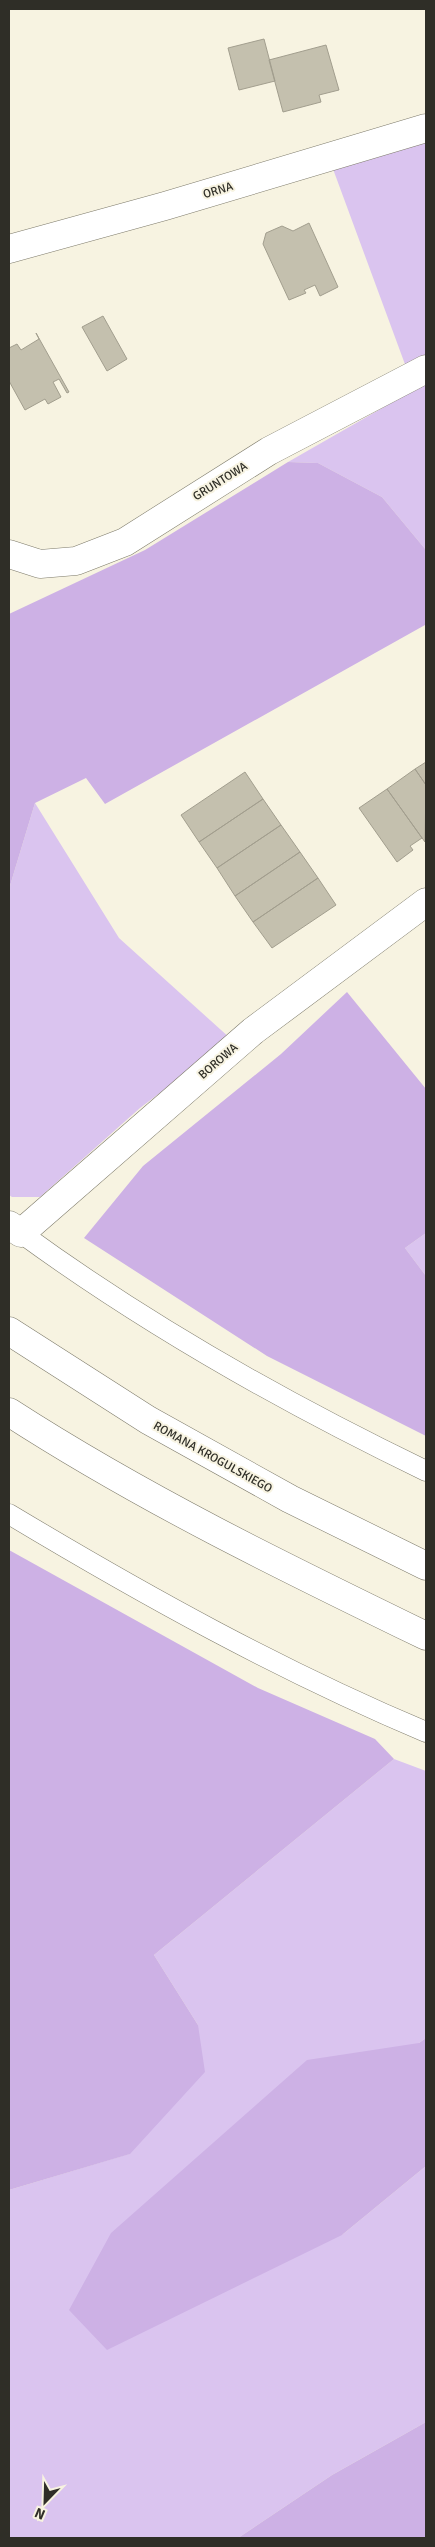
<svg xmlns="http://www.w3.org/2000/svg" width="435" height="2547" font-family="Signika,sans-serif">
  <rect width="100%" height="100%" fill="#f7f3e1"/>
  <path fill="#dac4ef" d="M426,142v217l-20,8 -73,-198z
    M426,383v167l-44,-53 -64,-34 -30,-1z
    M35,803l84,135 112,101 -91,69 -100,89h-28l-3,-2v-306z
    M426,1233v43l-21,-28z
    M394,1759l32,12v267l-7,5 -77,192 84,-69v256l-94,53 -94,63h-229v-348l120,-36 69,-129 -44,-70z"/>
  <path fill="#cdb1e5" d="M288,462l30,1 64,34 44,53 -1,75 -320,179 -19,-26 -51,25 -26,86v-275l136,-64z
    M347,992l79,97v144l-21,15 21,28v160l-159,-80 -183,-118 59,-72 138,-112z
    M9,1550l249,138 117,51 19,20 -240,196 44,70 7,47 -75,82 -121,36z
    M426,2038v128l-84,69 -235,115 -38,-40 42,-77 196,-173 112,-17z
    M426,2422v116h-188l94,-63z"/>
  <path fill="#c4c0ae" stroke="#a29e8e" d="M264,39l11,42 -36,9 -11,-42z
    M326,45l13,45 -20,5 2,7 -38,10 -14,-52z
    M309,223l29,64 -18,9 -5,-11 -11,5 2,3 -17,7 -26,-56 3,-11 16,-7 11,5z
    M103,316l24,43 -20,12 -25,-44z
    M36,333l33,59 -2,1 -8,-14 -6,3 8,15 -13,7 -3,-5 -20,11 -16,-29v-33l8,-4 4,6 18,-11z
    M426,762v23l-11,-16z
    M415,769l11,16 -1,57 -38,-53z
    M245,772l18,27 -64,43 -18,-27z
    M387,789l35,49 -12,8 3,4 -16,12 -38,-54z
    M263,799l18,26 -64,43 -18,-26z
    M281,825l19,27 -65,44 -18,-28z
    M300,852l18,26 -65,44 -18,-26z
    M318,878l18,27 -64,43 -19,-26z"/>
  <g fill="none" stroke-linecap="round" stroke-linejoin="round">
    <defs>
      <path id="lane" d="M21,1233c126,92 264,170 405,238
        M9,1514c135,81 272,157 417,218"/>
      <path id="street" d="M9,249l156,-43 261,-78
        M9,554l31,10 36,-3 49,-19 144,-91 157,-82
        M9,1225l12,8 232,-202 173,-129"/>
      <path id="secondary" d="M9,1331l139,89 142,79 136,67
        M9,1412c133,86 275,155 417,224"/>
    </defs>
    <use href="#lane" stroke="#7e7b6b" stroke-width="21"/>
    <use href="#street" stroke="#7e7b6b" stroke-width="29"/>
    <use href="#secondary" stroke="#7e7b6b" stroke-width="29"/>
    <use href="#lane" stroke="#fff" stroke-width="20"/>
    <use href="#street" stroke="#fff" stroke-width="28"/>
    <use href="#secondary" stroke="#fff" stroke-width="28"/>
  </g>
  <g text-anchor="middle" stroke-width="4" stroke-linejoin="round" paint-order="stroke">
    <g font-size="12" fill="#2f2e27" stroke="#f7f3e1">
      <text transform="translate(218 190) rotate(-17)" y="4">ORNA</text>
      <text transform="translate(220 481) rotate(-32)" y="4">GRUNTOWA</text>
      <text transform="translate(218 1061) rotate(-41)" y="4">BOROWA</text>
      <text transform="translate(213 1457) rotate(29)" y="4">ROMANA KROGULSKIEGO</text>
    </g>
  </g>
  <rect width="435" height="2547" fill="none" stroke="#2f2e27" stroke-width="20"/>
  <g transform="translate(45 2502) rotate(203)" stroke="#f7f3e1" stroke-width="4" paint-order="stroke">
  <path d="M0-4L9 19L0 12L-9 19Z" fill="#2f2e27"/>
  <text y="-8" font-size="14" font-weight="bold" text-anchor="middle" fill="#2f2e27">N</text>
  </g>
</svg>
